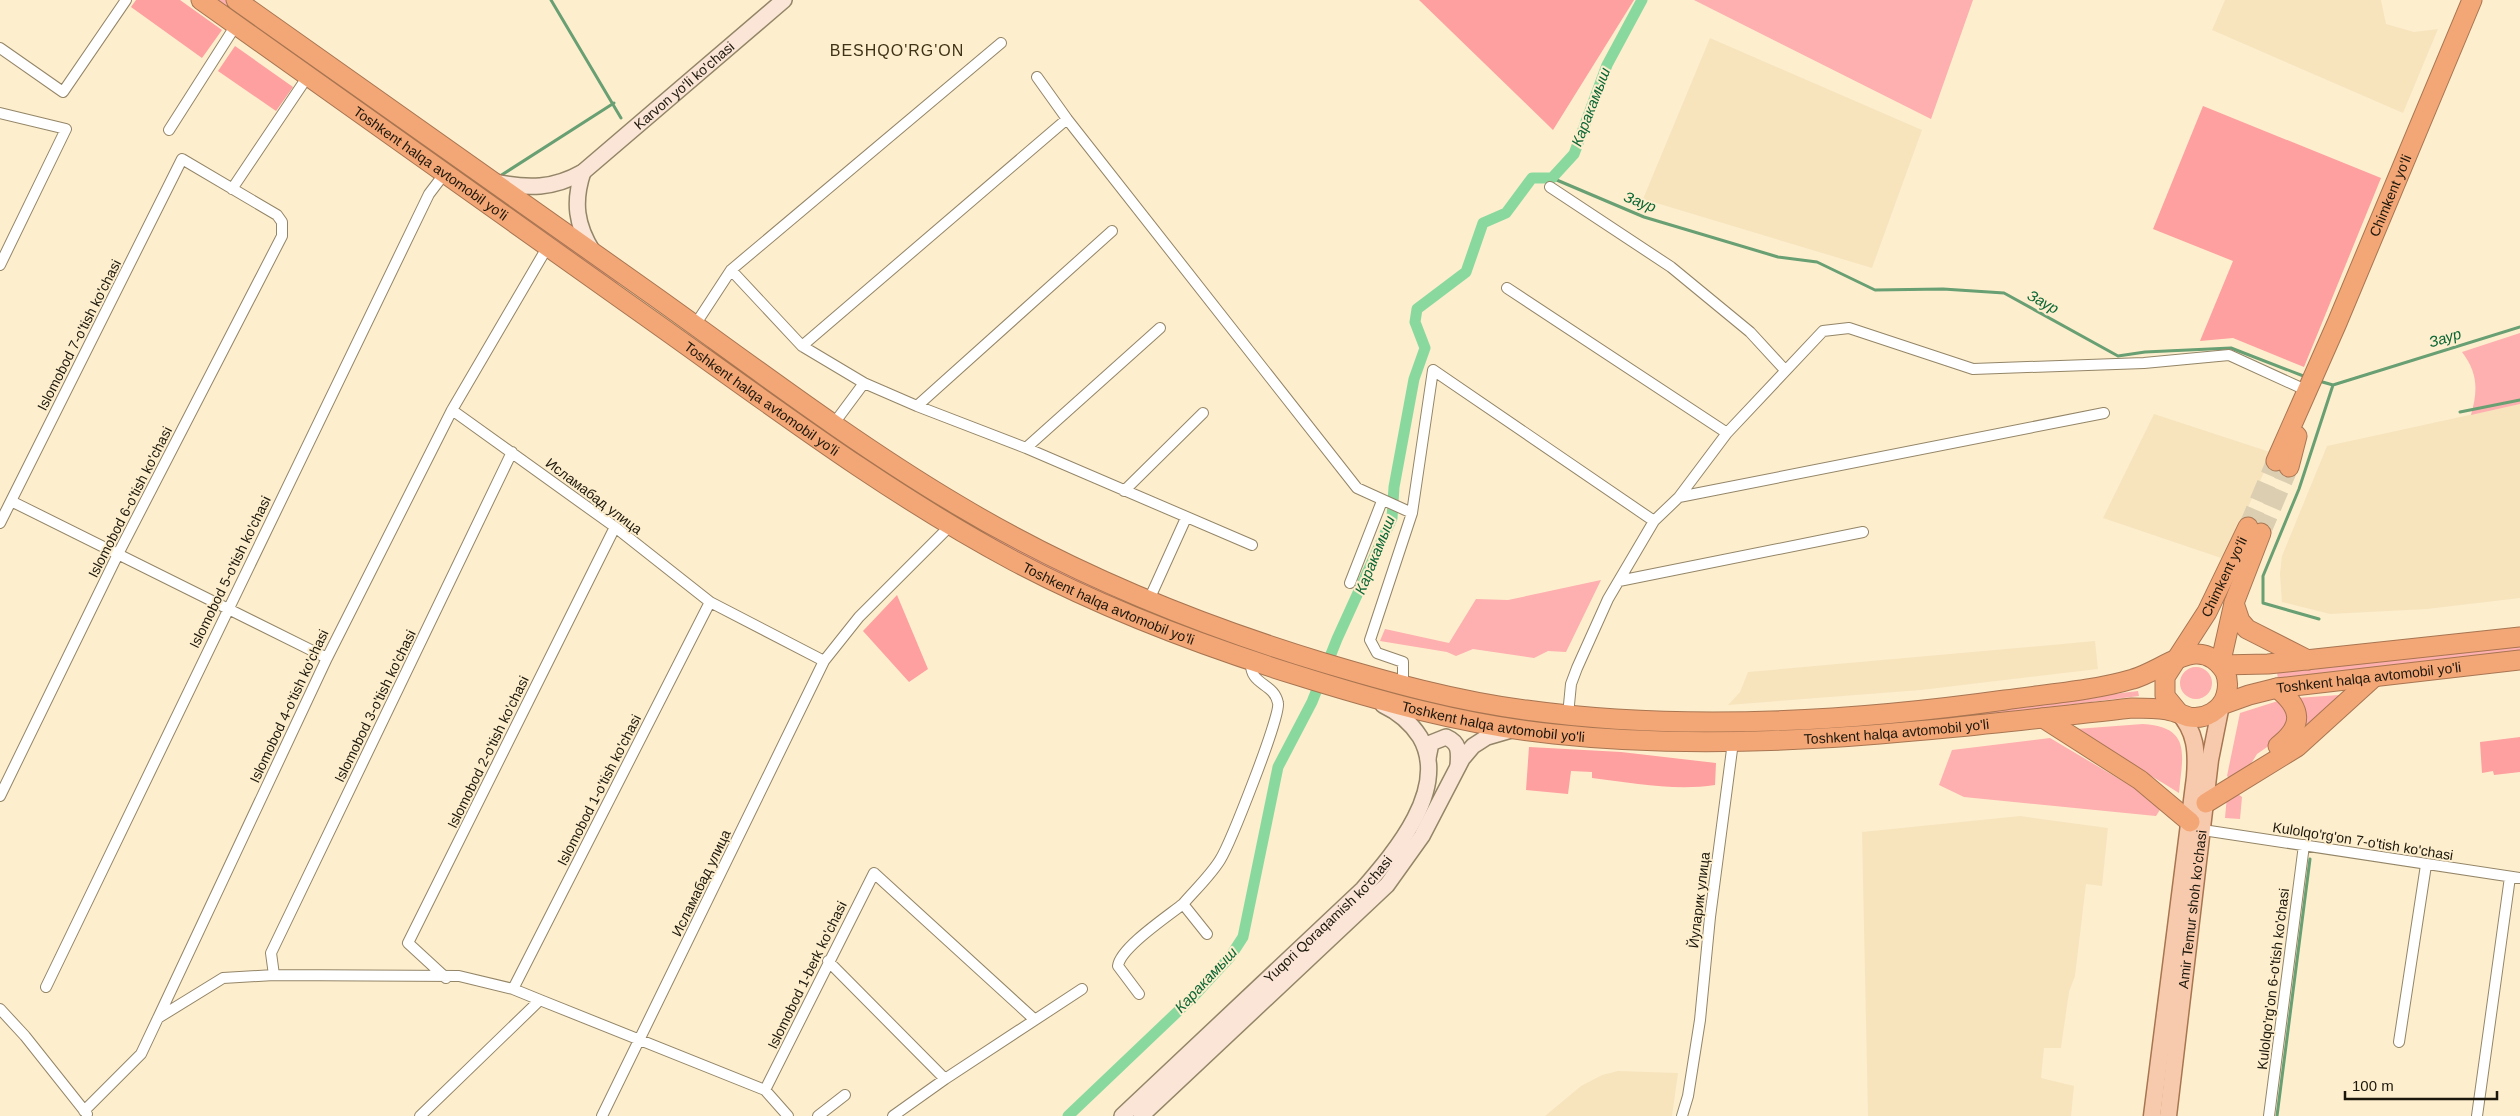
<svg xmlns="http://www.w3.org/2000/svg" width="2520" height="1116" font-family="Arial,sans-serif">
  <rect width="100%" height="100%" fill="#fdeece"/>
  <path fill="#f7e4bd" d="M2225,0h156l5,24 28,8 24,-3 -35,84 -191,-83z
    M1710,38l212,92 -50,138 -229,-69z
    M2520,404v194l-93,11 -97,5 -48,-12 -2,-28 2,-18 45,-110z
    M2154,414l119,39 -49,106 -121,-41z
    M2095,641l3,28 -177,21 -193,15 12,-13 8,-20z
    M2020,816l88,12 -6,58 -16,-2 -11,92 -6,16 -8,56h-17l-3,30 33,8 -3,30h-203l-6,-284z
    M1618,1071l60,2 -6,43h-127l36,-30 21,-11z"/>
  <path fill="#feafaf" d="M216,0h12l394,279 -4,5z
    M1694,0h279l-42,119z
    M2520,333v71l-49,11c7,-25 7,-42 -9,-63z
    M821,420l382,211 103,37 105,29 219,29v5l-138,-12 -189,-46 -156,-58 -99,-46 -48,-26 -93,-56 -90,-62z
    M1601,580l-35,72 -18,-1 -14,7 -61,-9 -17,7 -9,-4 -67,-11 5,-12 64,14 27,-44 32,1z
    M2520,644v8l-242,28 -1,-8z
    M2180 683a16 16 0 1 1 32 0a16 16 0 1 1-32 0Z
    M2138,691l1,5 -206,26 -104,10 -174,1v-6l278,-11z
    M2339,695l-2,6 -35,29 -5,-32z
    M2278,701c12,12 9,20 5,35l-26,18 -8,13 -17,14 -5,-5 13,-63z
    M2143,724c50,3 39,33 36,69 -34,-22 -71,-40 -103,-64z
    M2050,738l113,67 -7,11 -192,-19 -25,-12 13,-35z
    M2235,792l7,5 -2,22 -15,-1 2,-22z"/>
  <path fill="#fe9fa0" d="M136,0h44l42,30 -20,28 -71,-51z
    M1419,0h215l-81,130z
    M235,46l58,41 -17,24 -58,-40z
    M2203,106l178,72 -77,189 -71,-29 -33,3 33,-80 -80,-32z
    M897,595l31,74 -19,13 -46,-51z
    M2520,737v35l-26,3 -1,-4 -11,2 -2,-31z
    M1529,747l92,5 95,11 -1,22c-40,6 -82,-2 -123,-7v-6l-21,-1 -3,23 -42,-4z"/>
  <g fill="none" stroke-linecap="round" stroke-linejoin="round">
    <path stroke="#689f73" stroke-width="3" d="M551,0l70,118
      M500,176l114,-73
      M1552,178l92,39 134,40 39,5 58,28 68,-1 61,4 114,63 27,-4 86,-4 75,29
      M2319,381l14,4 187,-58
      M2460,412l60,-12
      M2319,619l-56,-16v-27l36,-87 34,-104
      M2277,1116l33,-257"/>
    <path stroke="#89d99f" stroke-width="11" d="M1068,1116l125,-119 37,-40 13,-20 35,-170 34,-65 25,-63 55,-121 2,-31 20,-108 11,-31 -10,-26 2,-13 49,-37 17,-49 23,-10 26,-35h20l22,-24 33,-89 35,-65"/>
    <path stroke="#dbceb1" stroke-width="19" stroke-dasharray="19 9" stroke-linecap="butt" d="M2248,527l28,-66
      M2261,533l28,-66"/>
    <defs>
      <path id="street" d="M0,48l63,44 63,-92
        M1037,77l30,42 290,369 55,25
        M0,113l66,16 -66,136
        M169,130l67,-105
        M1550,187l121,80 79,65 34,37
        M232,189l76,-113
        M731,270l71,76 62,37 53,23 109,42 226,97
        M1507,288l220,145
        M695,325l36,-55 270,-227
        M802,346l265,-227
        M917,406l195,-175
        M452,410l163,117 95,75 114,59
        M838,418l26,-35
        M1026,448l134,-120
        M1124,491l79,-78
        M1679,497l425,-84
        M11,501l316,157
        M0,523l182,-364 95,56 5,7v14l-164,318 -118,242
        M1619,581l244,-49
        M1350,583l32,-82
        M1148,602l38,-84
        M1403,686v-24l-26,-9 -7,-13 42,-127 21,-143 221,151
        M1568,715l3,-31 6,-16 31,-69 46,-78 25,-24 48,-64 96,-102 26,-3 124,41 171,-6 85,-8 79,36
        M2203,830l317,48
        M1183,904c12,-14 27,-28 37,-44 10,-16 61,-144 58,-157 -4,-21 -29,-17 -27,-42
        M828,961l117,118
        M274,975l-3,-22 241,-501
        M446,978l-38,-35 207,-416
        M46,987l383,-793 16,-21
        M513,989l197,-387
        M1139,994l-21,-28c2,-18 50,-50 65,-62l24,30
        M0,1009l25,27 62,78
        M158,1018l169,-360 125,-248 96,-164
        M2399,1042l27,-177
        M765,1090l109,-217 161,147
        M84,1111l57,-57 17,-36 65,-40 51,-3 185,1 54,13 27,11 225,90 23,26
        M420,1116l120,-116
        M602,1116l222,-455 35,-44 92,-92
        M818,1116l27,-21
        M893,1116l52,-37 137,-90
        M1682,1116l6,-20 12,-76 10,-103 23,-175
        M2269,1116l35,-271
        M2477,1116l33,-239"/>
      <g id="secondary">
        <path d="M583,172c-10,30 -7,53 10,80"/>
        <path id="s1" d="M495,182c33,7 58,7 88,-10l201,-172"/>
        <path d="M1428,758l3,-15 15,-6c14,6 13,15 12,29"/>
        <path id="s2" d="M1122,1116l241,-227c32,-37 87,-101 57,-152 -9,-14 -22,-25 -37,-32"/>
        <path d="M1141,1116l246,-231 35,-49 40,-77 11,-13 14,-9 24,-7"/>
      </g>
      <g id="primary">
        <path d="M2152,1116l43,-339c2,-26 1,-45 -17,-65"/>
        <path id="s3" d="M2168,1116l42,-356 11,-55"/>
      </g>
      <g id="highway">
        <path id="s4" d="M201,0c143,102 286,203 429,305 125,88 249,184 384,256 89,47 183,83 279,113 86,27 171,51 261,60 193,21 387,-5 578,-26 12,0 24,0 35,2 8,1 15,5 22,7 16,3 33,-7 37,-22 2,-7 2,-16 -1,-23 -5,-10 -16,-18 -28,-18 -17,-1 -45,20 -64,25 -41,12 -86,15 -128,21 -157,22 -321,32 -479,10 -70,-9 -138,-28 -205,-48 -128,-39 -250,-89 -365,-158 -104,-62 -201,-136 -299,-206 -141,-99 -281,-199 -421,-298"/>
        <path id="s5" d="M2276,461l61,-138 135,-323"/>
        <path d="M2289,467l8,-31"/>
        <path d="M2234,603l6,18 7,8 61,31"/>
        <path d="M2220,665l48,-1 252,-27"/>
        <path d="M2220,665l14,-62 27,-70"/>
        <path d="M2277,688c25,20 27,38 1,58"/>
        <path id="s6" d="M2221,705l28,-10 28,-7 243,-28"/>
        <path id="s7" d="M2178,712l-13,-16v-19l42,-65 41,-85"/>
        <path d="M2043,718l97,62 50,42"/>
        <path d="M2206,803l91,-56 76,-69"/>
      </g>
    </defs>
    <use href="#street" stroke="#938567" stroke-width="12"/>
    <use href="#secondary" stroke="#938567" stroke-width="18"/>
    <use href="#primary" stroke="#a87551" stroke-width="19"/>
    <use href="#highway" stroke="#a87551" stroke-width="21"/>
    <use href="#street" stroke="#fff" stroke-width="10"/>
    <use href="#secondary" stroke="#fbe5d6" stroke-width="15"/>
    <use href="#primary" stroke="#f8caad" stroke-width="16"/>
    <use href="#highway" stroke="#f3a777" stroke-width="19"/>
  </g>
  <g text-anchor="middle" stroke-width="4" stroke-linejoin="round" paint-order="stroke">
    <g font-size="14" fill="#1c170b" stroke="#fdeece">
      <text dy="5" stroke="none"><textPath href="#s1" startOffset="224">Karvon yo‘li ko'chasi</textPath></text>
      <text dy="5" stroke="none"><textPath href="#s4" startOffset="282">Toshkent halqa avtomobil yo'li</textPath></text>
      <text dy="5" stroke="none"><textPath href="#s5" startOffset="289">Chimkent yo‘li</textPath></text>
      <text transform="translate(79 335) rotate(-63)" y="5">Islomobod 7-o'tish ko'chasi</text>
      <text dy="5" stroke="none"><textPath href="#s4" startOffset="688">Toshkent halqa avtomobil yo'li</textPath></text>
      <text transform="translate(594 496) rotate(37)" y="5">Исламабад улица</text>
      <text transform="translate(130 502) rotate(-63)" y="5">Islomobod 6-o'tish ko'chasi</text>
      <text transform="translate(230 572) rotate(-64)" y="5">Islomobod 5-o'tish ko'chasi</text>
      <text dy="5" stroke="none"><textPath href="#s7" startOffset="156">Chimkent yo‘li</textPath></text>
      <text dy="5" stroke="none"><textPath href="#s4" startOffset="1092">Toshkent halqa avtomobil yo'li</textPath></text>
      <text dy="5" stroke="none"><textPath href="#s6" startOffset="151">Toshkent halqa avtomobil yo'li</textPath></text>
      <text transform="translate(289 706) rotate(-65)" y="5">Islomobod 4-o'tish ko'chasi</text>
      <text transform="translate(375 706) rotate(-64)" y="5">Islomobod 3-o'tish ko'chasi</text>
      <text dy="5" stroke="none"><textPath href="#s4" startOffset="1496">Toshkent halqa avtomobil yo'li</textPath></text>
      <text dy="5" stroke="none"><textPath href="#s4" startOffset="1901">Toshkent halqa avtomobil yo'li</textPath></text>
      <text transform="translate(488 752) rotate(-64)" y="5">Islomobod 2-o'tish ko'chasi</text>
      <text transform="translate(599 790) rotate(-63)" y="5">Islomobod 1-o'tish ko'chasi</text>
      <text transform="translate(2363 841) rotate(9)" y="5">Kulolqo'rg'on 7-o'tish ko'chasi</text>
      <text transform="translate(701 883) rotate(-64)" y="5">Исламабад улица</text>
      <text transform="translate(1699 900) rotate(-83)" y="5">Йуларик улица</text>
      <text dy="5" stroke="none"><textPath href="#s3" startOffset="208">Amir Temur shoh ko'chasi</textPath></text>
      <text dy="5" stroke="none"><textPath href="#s2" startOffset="285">Yuqori Qoraqamish ko'chasi</textPath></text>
      <text transform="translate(807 975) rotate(-64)" y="5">Islomobod 1-berk ko'chasi</text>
      <text transform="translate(2273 979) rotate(-83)" y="5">Kulolqo'rg'on 6-o'tish ko'chasi</text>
    </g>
    <g font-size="15" font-style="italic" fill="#096633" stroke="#fdeece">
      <text transform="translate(1591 107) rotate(-69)" y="5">Каракамыш</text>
      <text transform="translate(1640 202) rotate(21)" y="5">Заур</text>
      <text transform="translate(2043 302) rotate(29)" y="5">Заур</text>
      <text transform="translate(2445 338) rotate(-17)" y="5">Заур</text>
      <text transform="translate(1375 555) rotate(-68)" y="5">Каракамыш</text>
      <text transform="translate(1206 980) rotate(-47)" y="5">Каракамыш</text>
    </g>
    <g font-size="16" letter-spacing="1" fill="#3f3317" stroke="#fdeece">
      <text x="897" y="56">BESHQO'RG'ON</text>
    </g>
  </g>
  <path d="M2345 1091v8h152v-8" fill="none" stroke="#1c170b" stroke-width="2.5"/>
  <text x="2352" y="1091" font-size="15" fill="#1c170b" stroke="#fdeece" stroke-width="4" paint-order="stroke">100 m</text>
</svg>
